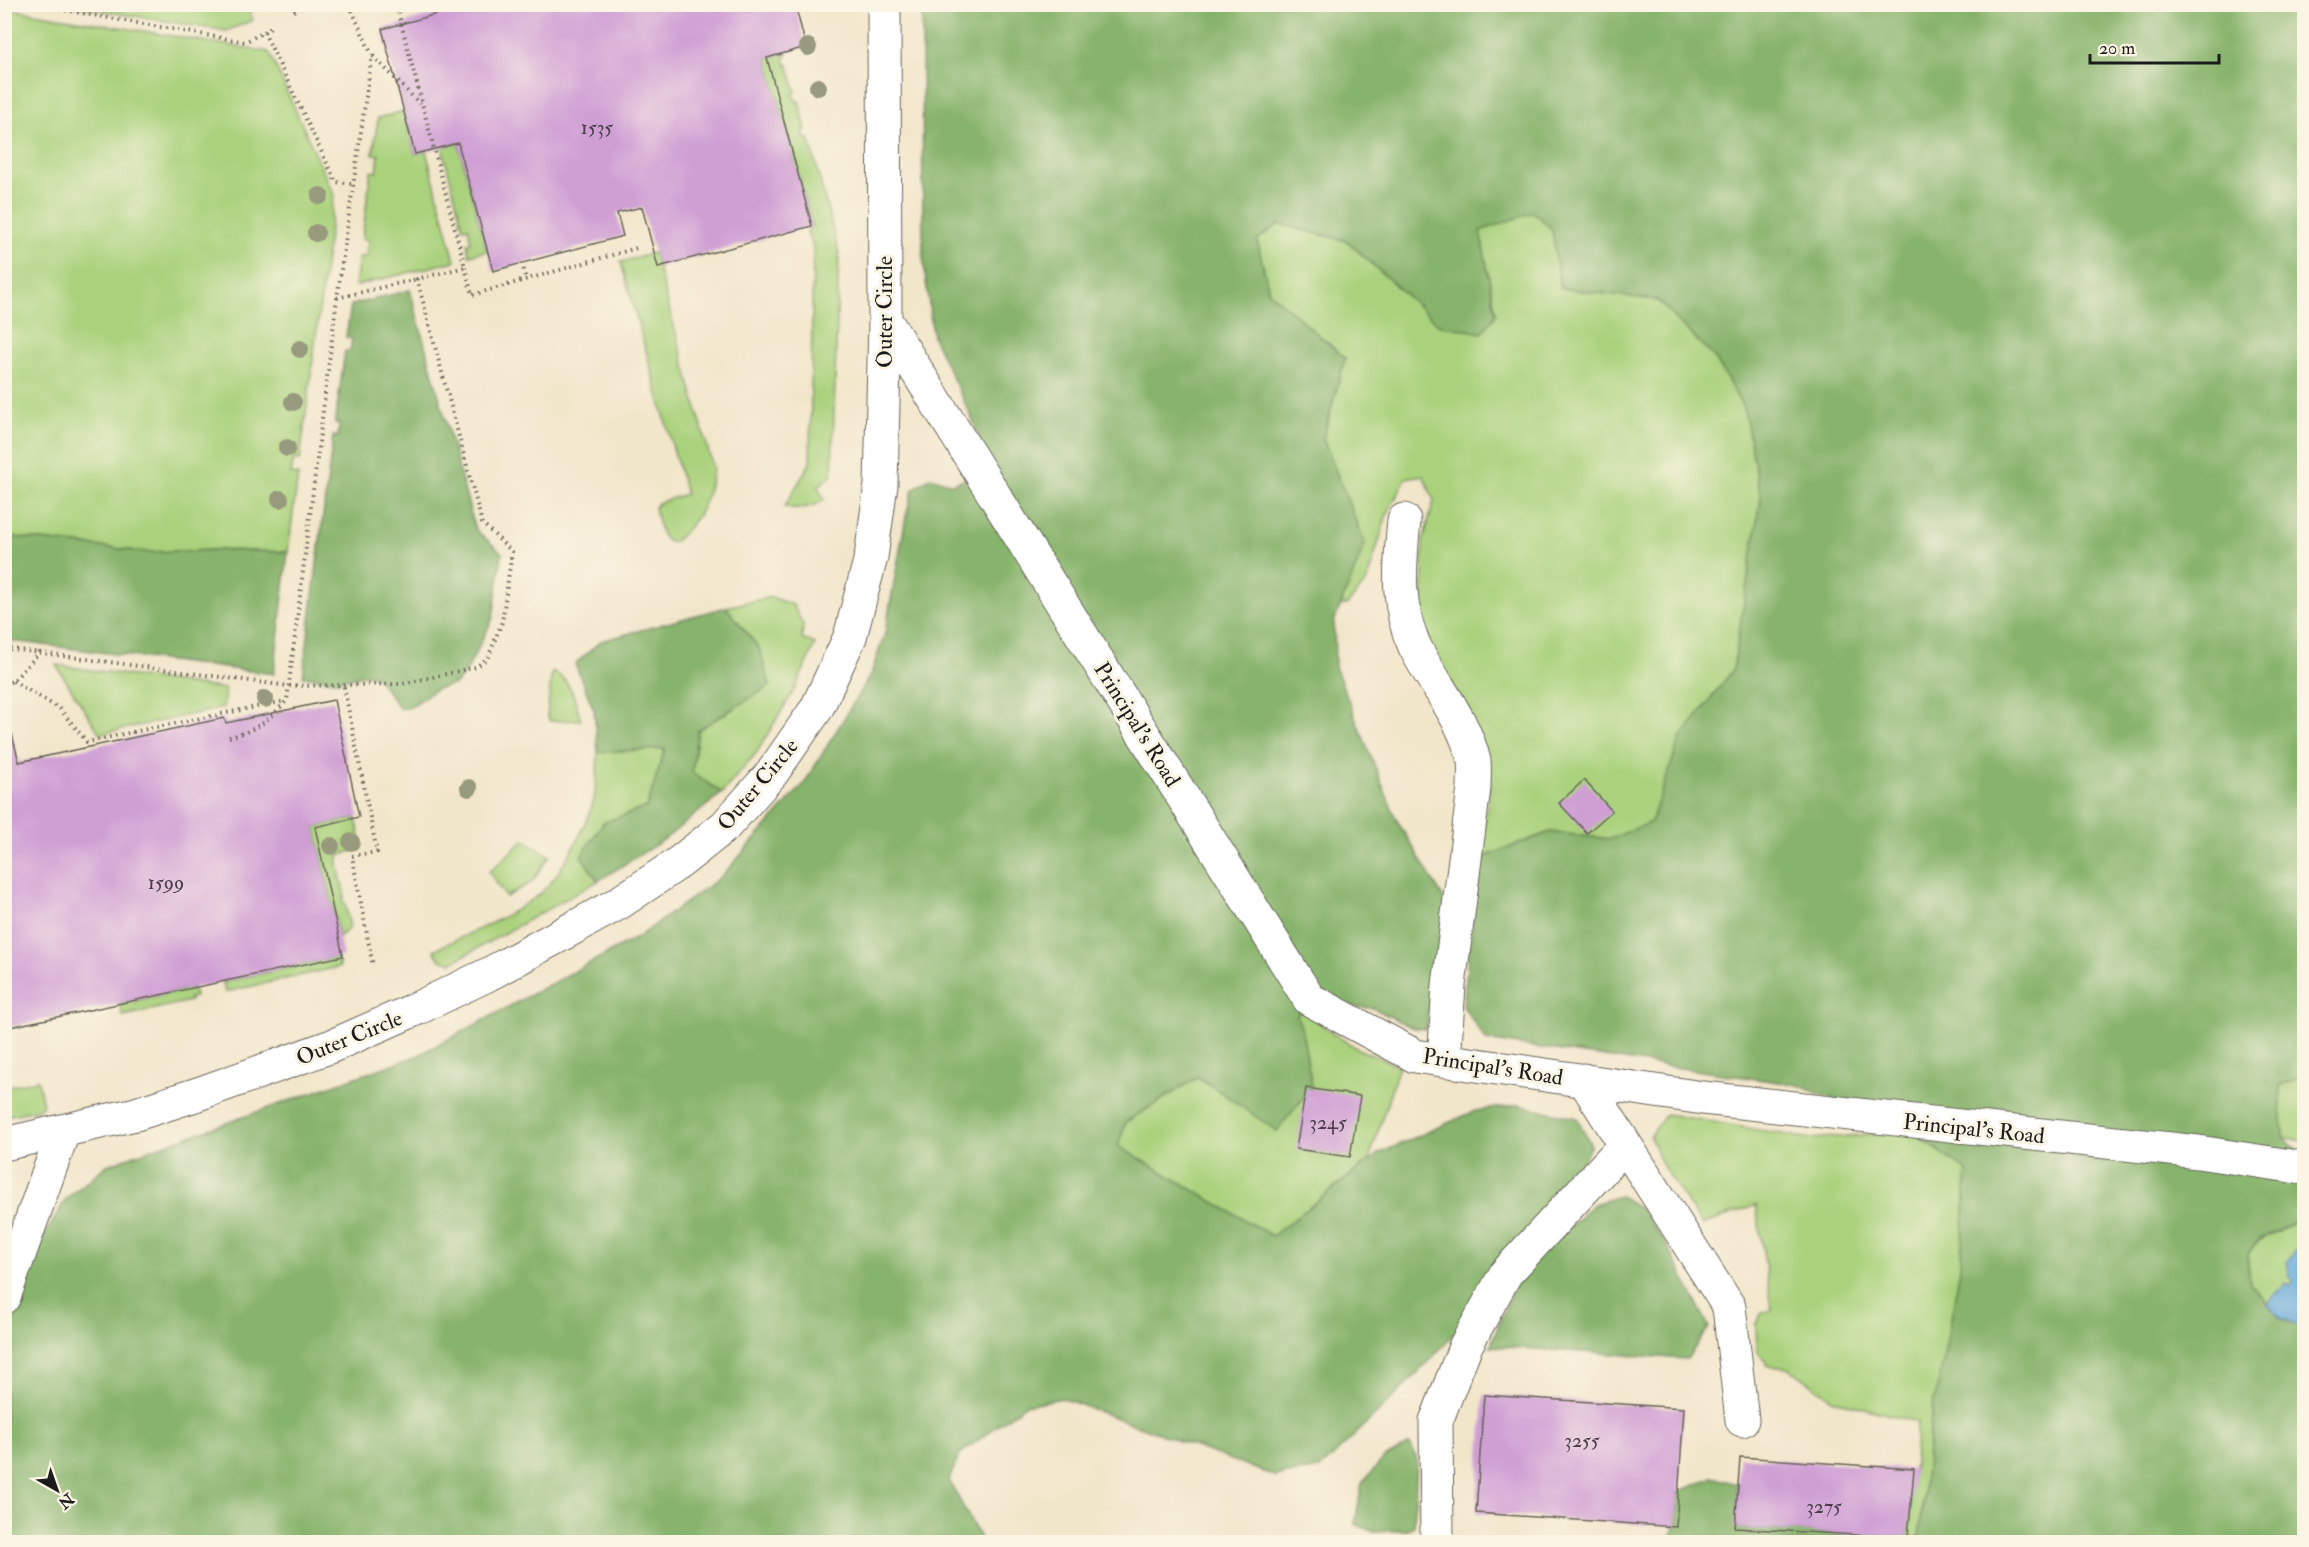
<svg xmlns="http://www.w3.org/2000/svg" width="2309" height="1547" font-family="'IM FELL Double Pica',serif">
  <rect width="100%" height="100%" fill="#fcf5e5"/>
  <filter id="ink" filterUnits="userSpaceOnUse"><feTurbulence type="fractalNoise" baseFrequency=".0167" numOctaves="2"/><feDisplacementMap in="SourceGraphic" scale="12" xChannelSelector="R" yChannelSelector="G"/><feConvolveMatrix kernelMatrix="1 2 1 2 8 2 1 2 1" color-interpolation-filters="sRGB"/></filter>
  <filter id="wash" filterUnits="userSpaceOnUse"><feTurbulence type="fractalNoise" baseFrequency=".008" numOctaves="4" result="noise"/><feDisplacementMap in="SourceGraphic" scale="24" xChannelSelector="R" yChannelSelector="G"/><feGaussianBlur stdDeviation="1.35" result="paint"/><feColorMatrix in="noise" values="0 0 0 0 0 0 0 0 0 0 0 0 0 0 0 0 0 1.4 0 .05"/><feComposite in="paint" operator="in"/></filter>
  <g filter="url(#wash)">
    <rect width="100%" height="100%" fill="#f2e6ca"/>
    <path fill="#aad27d" stroke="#63774c" stroke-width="1.5" d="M66,5h180l7,15 -27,11z
      M4,8l265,44 65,143 -34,265 -6,-1 -3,15 7,1 -10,77 -68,-2 -73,2 -142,-16z
      M786,52l1,5 -3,1 2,7 2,-1 8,28 -3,2 3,7h3l7,29 -3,1 2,8 4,-1 30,115 -7,221 -14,13 6,13c-9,7 -29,11 -39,6l25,-43 3,-217 -6,-14 5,-6 -45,-168z
      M404,111l11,43 11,-3 29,110 -100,25 4,-29h7l2,-17 -6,-1 9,-68 6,1 2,-17 -6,-1 5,-36z
      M458,143l29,108 -18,4 -2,-11 4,-2 -3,-15 -5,1 -21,-81z
      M1533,212l19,17 8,59 97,12 58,58 29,51 17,89 -28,172 -53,69 -29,83 -41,17 -60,-7 -71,27 11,-74 -58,-131 -10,-32 1,-80 11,-42 -11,-25 -17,3 -20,39 -19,64 -19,23 -8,2 25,-62 -42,-105 22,-81 -76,-66 -12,-52 22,-16 68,17 92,84 57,-12 -16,-82z
      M654,253l59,215c-5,35 -13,51 -39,74l-7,-1 -5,-6 -8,-27 4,-5 28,-9 -65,-232z
      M771,597l22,8 10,20 -1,14 13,5 -19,43 -39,65 -35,41 -30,-21 6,-42 72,-44 -11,-38 -33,-41z
      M56,665l169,24 -2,19 -123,26z
      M552,672c19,5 24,31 29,48l-31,1 -3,-5z
      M665,748l-18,59 -44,16 -21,32 16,26 -145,81 -13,-2 -6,-10c34,-16 71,-31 102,-53 22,-16 49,-68 57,-94 4,-15 4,-34 5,-51z
      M356,818l6,29 -24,9v10l7,31h-2v5h2l5,25 -11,11 -24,-111z
      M524,840l26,16 -18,26 -26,15 -17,-25z
      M337,957l3,10 -115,25 -2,-10z
      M193,988l2,9 -6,1 1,3 -67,15 -3,-12z
      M1302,1005l25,25 31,19 41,17 -30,94 -97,77 -154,-91 8,-24 72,-45 79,53 25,-100 -5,-13z
      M2304,1076v65l-21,-4 -3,-52z
      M38,1080l5,25 -6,5 -32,6v-29z
      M1666,1114l145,25 100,-8 56,40 -7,99 -18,97 -10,42 -13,129h-11l9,-116 -83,-22 -45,-32 -20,-2 -12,-15 -1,-28 6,-10 10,-3 -16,-105 -54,20 -39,-59 -13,-29z
      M2304,1218v110l-23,-10 -31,-35 -3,-29 13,-14z"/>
    <path fill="#87b46c" stroke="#526844" stroke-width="1.5" d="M922,5h1382v1071l-24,9 3,52 21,19v62l-44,21 -13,15 3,29 31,35 23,10v214h-636l8,-16 2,-34 35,-15 25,7 -2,44 183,10 13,-129 10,-42 18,-97 7,-99 -56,-40 -113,-46 -312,-45 -23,-34 16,-147 71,-27 60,7 41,-17 29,-83 53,-69 28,-172 -17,-89 -29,-51 -58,-58 -97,-12 -8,-59 -19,-17 -53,19 16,83 -14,19 -43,-8 -92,-84 -68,-17 -22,16 12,52 76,66 -22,81 42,105 -31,78 1,45 61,152 54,90 -24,120 -13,-1 -40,-20 -71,-3 -5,12 5,13 10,57 -35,44 -79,-54 -72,45 -8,24 154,90 106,-82 97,-43 43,-6 59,13 14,27 -18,36 -109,143 -61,64 -83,81 -45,7 -213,-78 -37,7 -65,49 -11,26 33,62h-977v-188l24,-93 37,-62 41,-34 312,-110 219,-118 84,-61 82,-92 67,-110 14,-41 21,-116 7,-28 18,-12 21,7 23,-9 7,-28 -11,-31 -38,-79 -10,-81z
      M410,290l65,239 27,24 -9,65 -28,56 -10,10 -19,5 -23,16 -13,4 -24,-33 -9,-2 -30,7 -34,-5 30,-240 5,1 1,-13 -4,-1 10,-72h5l2,-12 -6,-2 5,-32z
      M5,536l142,16 73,-2 68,2 -14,122 -269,-34z
      M726,607l33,41 11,38 -72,44 -6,42 30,21 -57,46 -67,42 -17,-25 22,-33 44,-16 18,-58 -67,3 -4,-42 -19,-46 26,-23z
      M1620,1196l21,13 27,38 41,80 -22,32 -197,-13 28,-70 76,-72z
      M1410,1444l7,16 -3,66 -8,4 -32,2 -19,-8 7,-41 22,-25z"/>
    <path fill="#66aadb" stroke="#41637c" stroke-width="1.5" d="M2304,1249v39l-3,6 3,3v31l-23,-10 -13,-14 3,-6 15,-15 5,3 3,-5 -4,-4 -3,-14 8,-12z"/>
    <g id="blocks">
      <path fill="#cf9fd4" d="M439,4h356l11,43 -39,11 45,168 -154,41 -16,-60 -25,6 6,23 -130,35 -35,-128 -43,11 -33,-125 59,-16z
        M334,700l25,117 -44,10 28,129 -338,72v-321l14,55 205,-44 2,5z
        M1584,780l28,31 -25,22 -28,-30z
        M1306,1088l54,8 -10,61 -54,-8z
        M1484,1395l200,13 -8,119 -200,-14z
        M1740,1457l174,12 -6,69 -173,-10z"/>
    </g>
  </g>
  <g filter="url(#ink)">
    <use href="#blocks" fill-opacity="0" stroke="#676359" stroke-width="1.5"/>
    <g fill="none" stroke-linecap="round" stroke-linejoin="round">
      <defs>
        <path id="minor" d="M885,320l424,679 106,57 288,42 495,54 106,16
          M1404,520c-4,45 -9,84 11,127 19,38 49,71 59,114 1,8 0,19 0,27l-25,197 -5,75
          M1584,1080l145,227 13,113
          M4,1144l132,-30 62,-20 134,-48 84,-37 73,-35 130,-71 61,-41 45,-36 47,-53 45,-65 33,-71 21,-80 10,-72 4,-165 -1,-316
          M4,1297l59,-165
          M1437,1542l-1,-121 30,-76 40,-72 119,-128"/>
      </defs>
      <use href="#minor" stroke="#676359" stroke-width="35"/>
      <path stroke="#676359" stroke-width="4" stroke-dasharray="1.5 4.5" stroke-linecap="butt" d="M30,4l215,38 19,-10 8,-6
        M294,11l14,-7
        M264,32l72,150 18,2
        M373,56l49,50
        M522,263l4,17
        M465,267l7,28 168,-48
        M337,298l80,-19
        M4,648l284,38 114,-2 74,-17 12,-9 14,-36 10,-70 -30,-29 -65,-244 48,-12 -69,-263
        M13,681l47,28 27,33 46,-10 1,5
        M4,684l9,-3 27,-29
        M344,687l33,165 -25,4 21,110
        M133,732l152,-31
        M229,737c27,-6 39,-16 58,-37l50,-402 35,-243 -23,-51"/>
      <use href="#minor" stroke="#fff" stroke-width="33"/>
    </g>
    <g fill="#989a7d">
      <circle cx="808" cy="47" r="9"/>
      <circle cx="818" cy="87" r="9"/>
      <circle cx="320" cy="196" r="9"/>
      <circle cx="316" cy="233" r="9"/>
      <circle cx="300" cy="349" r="9"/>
      <circle cx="293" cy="402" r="9"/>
      <circle cx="287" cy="448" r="9"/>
      <circle cx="280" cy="499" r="9"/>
      <circle cx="265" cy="699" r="9"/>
      <circle cx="469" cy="788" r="9"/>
      <circle cx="351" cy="842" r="9"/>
      <circle cx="331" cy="846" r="9"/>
    </g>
  </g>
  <g text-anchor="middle" stroke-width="6" stroke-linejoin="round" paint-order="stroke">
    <g font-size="20" fill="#493d4a">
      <text x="597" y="134">1535</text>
      <text x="166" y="889">1599</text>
      <text x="1328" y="1129">3245</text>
      <text x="1582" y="1447">3255</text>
      <text x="1824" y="1513">3275</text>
    </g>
    <g font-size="22" fill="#1c1c1c" stroke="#fcf5e5">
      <text transform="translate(884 312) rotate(-90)" y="8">Outer Circle</text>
      <text transform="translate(1138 724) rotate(58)" y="8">Principal's Road</text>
      <text transform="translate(757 784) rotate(-50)" y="8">Outer Circle</text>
      <text transform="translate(349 1037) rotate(-22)" y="8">Outer Circle</text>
      <text transform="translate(1493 1066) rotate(9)" y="8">Principal's Road</text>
      <text transform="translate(1974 1128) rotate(6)" y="8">Principal's Road</text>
    </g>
  </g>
  <rect width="2309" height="1547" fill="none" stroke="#fcf5e5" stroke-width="24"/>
  <g transform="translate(57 1490) rotate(140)" stroke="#fcf5e5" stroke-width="4.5" paint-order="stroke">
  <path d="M0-4.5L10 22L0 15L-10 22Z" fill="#1c1c1c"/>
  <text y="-9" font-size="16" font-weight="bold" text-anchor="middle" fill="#1c1c1c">N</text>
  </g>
  <path d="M2090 54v9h129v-9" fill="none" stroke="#1c1c1c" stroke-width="3"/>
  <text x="2099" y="54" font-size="18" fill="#1c1c1c" stroke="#fcf5e5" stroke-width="4.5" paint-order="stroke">20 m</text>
</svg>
